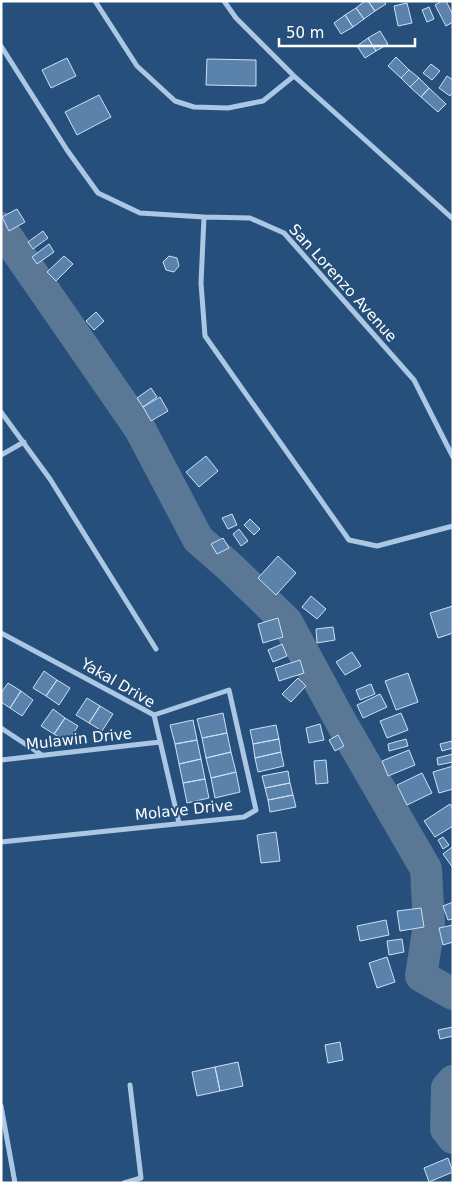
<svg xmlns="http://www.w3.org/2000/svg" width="454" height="1184" font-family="'DejaVu Sans',sans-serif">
  <rect width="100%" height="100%" fill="#26507b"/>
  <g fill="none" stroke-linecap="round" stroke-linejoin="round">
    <path stroke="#5a7796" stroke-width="32" d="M1,228l139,201 58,110 33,29 56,54 54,100 85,147 3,56 -8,51 32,18
      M453,1081l-6,7 -1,41 7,9"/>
  </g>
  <path fill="#5b82ab" stroke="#cde0f4" d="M365,1h3l7,10 -11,8 -8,-11z
    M368,1h16l2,3 -11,7z
    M442,1h4l7,14v7l-7,4 -11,-21z
    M407,3l5,20 -14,3 -4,-20z
    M429,7l5,12 -7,3 -5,-12z
    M356,8l8,11 -11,8 -8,-12z
    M345,15l8,12 -12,7 -7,-11z
    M380,31l8,13 -12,7 -8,-13z
    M368,38l8,13 -11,7 -8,-12z
    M396,57l13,13 -8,8 -13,-12z
    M67,58l9,18 -25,12 -9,-18z
    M207,59l49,1v26l-50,-1z
    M431,64l9,7 -8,9 -9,-7z
    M409,70l10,8 -9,9 -9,-9z
    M447,76l6,4v12l-3,4 -11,-8z
    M419,78l10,10 -8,9 -11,-10z
    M429,88l17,16 -8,8 -17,-15z
    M99,95l12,22 -34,18 -12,-23z
    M17,209l8,13 -16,9 -7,-14z
    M43,231l5,7 -15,11 -5,-7z
    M49,244l5,8 -17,12 -5,-7z
    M64,256l9,8 -17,17 -9,-9z
    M169,256l8,2 2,8 -5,6 -8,-2 -3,-8z
    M96,312l8,9 -10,9 -8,-9z
    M151,388l6,9 -14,10 -6,-9z
    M160,397l8,14 -17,10 -8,-14z
    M206,456l12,15 -19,16 -13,-15z
    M232,514l5,11 -9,4 -6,-11z
    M250,519l10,10 -6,6 -10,-10z
    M239,529l9,12 -7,5 -8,-12z
    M223,538l6,10 -12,6 -6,-10z
    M278,556l18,17 -20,22 -18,-17z
    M311,596l15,13 -9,10 -15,-12z
    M453,606v27l-15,5 -8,-25z
    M278,618l5,19 -20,6 -5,-19z
    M333,627l2,13 -18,3 -1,-14z
    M282,644l5,12 -14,6 -5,-12z
    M352,652l9,14 -16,9 -9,-13z
    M300,660l4,13 -25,8 -4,-13z
    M44,671l13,9 -11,16 -13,-8z
    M408,673l10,29 -22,8 -11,-29z
    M298,678l8,8 -15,16 -9,-8z
    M57,680l13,8 -11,17 -13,-9z
    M8,683l13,8 -11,17 -9,-6v-9z
    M371,684l4,10 -15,6 -4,-10z
    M21,691l12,9 -11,16 -12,-8z
    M380,694l7,13 -24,11 -6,-13z
    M87,698l13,8 -11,17 -13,-8z
    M100,706l13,8 -11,17 -13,-8z
    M53,709l12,9 -11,16 -13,-8z
    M223,713l4,20 -25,5 -5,-19z
    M401,713l7,17 -21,8 -7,-17z
    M65,718l13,8 -11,17 -13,-9z
    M193,720l4,20 -22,4 -5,-19z
    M320,724l4,16 -15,3 -3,-15z
    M276,725l3,14 -26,5 -3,-14z
    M227,733l4,19 -25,6 -4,-20z
    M338,735l6,11 -9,5 -6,-11z
    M279,739l2,13 -26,6 -2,-14z
    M406,739l2,7 -19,5 -1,-7z
    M197,740l4,19 -22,5 -4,-20z
    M452,741l1,7 -11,3 -2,-7z
    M409,750l6,15 -27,11 -6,-15z
    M231,752l5,20 -25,6 -5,-20z
    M281,752l3,14 -26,6 -3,-14z
    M453,754v8l-15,3 -1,-7z
    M201,759l4,20 -22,4 -4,-19z
    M326,760l2,23 -12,1 -2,-23z
    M453,766v23l-14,4 -6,-21z
    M288,771l2,12 -25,5 -3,-12z
    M236,772l4,20 -25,6 -4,-20z
    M422,773l10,20 -25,12 -10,-20z
    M205,779l4,19 -22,5 -4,-20z
    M290,783l3,12 -25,5 -3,-12z
    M293,795l3,12 -26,5 -2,-12z
    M450,804l3,5v17l-18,11 -11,-16z
    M276,832l4,29 -19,2 -4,-28z
    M443,837l6,8 -6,4 -5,-9z
    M452,847h1v21l-10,-14z
    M453,902v17l-5,1 -5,-14z
    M421,908l3,19 -24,4 -3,-20z
    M386,920l3,15 -29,6 -3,-15z
    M453,925v17l-10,3 -4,-17z
    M402,939l2,13 -15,3 -2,-14z
    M387,957l8,25 -18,6 -8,-25z
    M453,1027v9l-13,3 -2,-9z
    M340,1042l3,18 -15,3 -3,-18z
    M238,1062l5,24 -23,5 -5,-24z
    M215,1067l5,24 -23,5 -5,-24z
    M448,1158l5,14 -24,10 -5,-14z"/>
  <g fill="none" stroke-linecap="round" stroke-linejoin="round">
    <path stroke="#abc7e4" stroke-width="5" d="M95,1l42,65 38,35 19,6 34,1 35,-7 31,-25
      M224,1l12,17 58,58 159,143
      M1,46l66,104 31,43 42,20 64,4 46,1 34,15 130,147 39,77
      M204,217l-3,66 4,53 144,204 28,6 76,-20
      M1,412l49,67 106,170
      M1,455l23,-13
      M1,633l153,82 25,108
      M1,728l41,27
      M1,760l159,-18
      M1,842l243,-25 12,-7 -27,-120 -75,25
      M1,1106l14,77
      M124,1183l17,-5 -11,-93"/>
  </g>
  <g text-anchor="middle" stroke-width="4" stroke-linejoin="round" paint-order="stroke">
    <g font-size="15" fill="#fff" stroke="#26507b">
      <text transform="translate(343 283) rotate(48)" y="5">San Lorenzo Avenue</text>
      <text transform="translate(118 683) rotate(30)" y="5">Yakal Drive</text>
      <text transform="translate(79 739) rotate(-6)" y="5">Mulawin Drive</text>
      <text transform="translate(184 810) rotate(-6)" y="5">Molave Drive</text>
    </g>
  </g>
  <rect width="454" height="1184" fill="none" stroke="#ffffff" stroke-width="5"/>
  <path d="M279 38v8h136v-8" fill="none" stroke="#ffffff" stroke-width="2.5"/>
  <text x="286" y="38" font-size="15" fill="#ffffff" stroke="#26507b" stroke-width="4" paint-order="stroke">50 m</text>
</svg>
